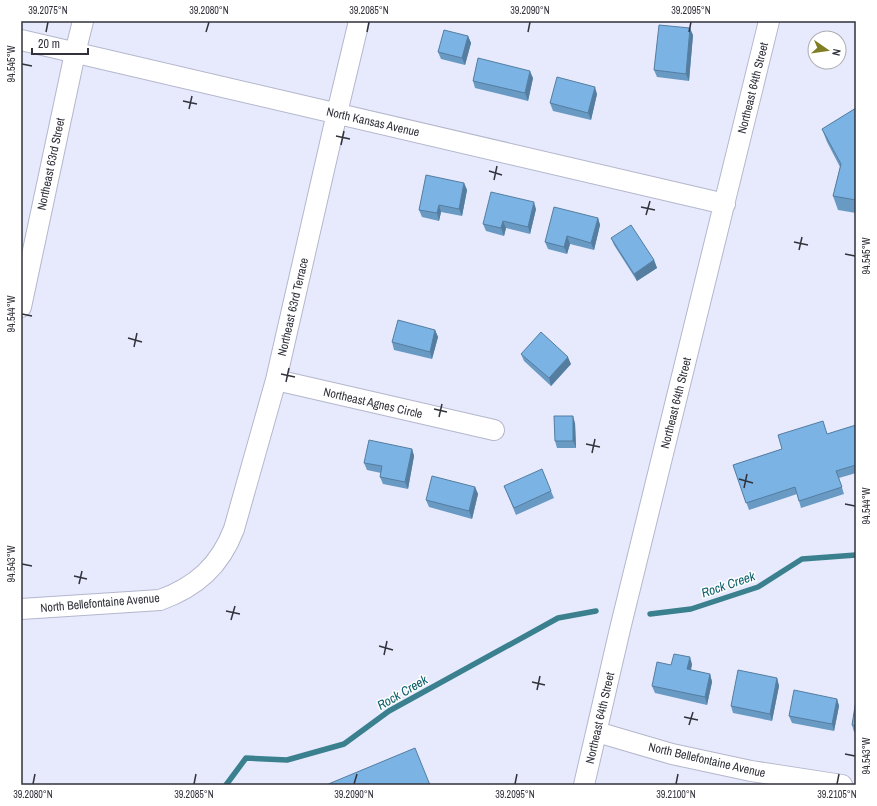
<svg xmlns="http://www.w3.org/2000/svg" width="877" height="806" font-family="'Archivo Narrow',sans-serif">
  <rect width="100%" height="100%" fill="#e7eafc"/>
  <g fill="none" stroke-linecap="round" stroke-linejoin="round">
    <path stroke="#3a808e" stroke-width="5.5" d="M650,614l41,-5 67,-22 44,-28 54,-4
      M226,785l20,-27 41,2 57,-16 45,-33 169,-93 38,-7"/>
    <defs>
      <path id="minor" d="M21,40l704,164
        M21,307l54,-254 8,-32
        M276,380l218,50
        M21,609l139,-9c36,-13 60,-34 74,-71l42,-149 61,-267 22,-92
        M597,732l75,22 79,17 91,14
        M584,785l36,-156 149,-608"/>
    </defs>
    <use href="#minor" stroke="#b4b7cd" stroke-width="22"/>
    <use href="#minor" stroke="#fff" stroke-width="20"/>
  </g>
  <path fill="#699ac4" d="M693,35l-4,46 -32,-4 -3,-7z
    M468,36l3,7 -6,22 -24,-6 -3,-7z
    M533,78l-5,23 -53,-13 -2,-7z
    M597,94l-6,26 -38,-9 -3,-8z
    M856,108v105l-18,-3 -5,-14 7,-29 -13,-25 -5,-13z
    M464,183l3,7 -5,26 -21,-4 -2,9 -17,-4 -3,-7z
    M536,209l-6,25 -24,-6 -2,8 -18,-5 -3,-7z
    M598,218l2,7 -6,25 -24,-6 -3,10 -19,-5 -3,-7z
    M611,238l43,22 3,8 -20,13 -23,-36z
    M435,330l3,7 -6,22 -38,-9 -2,-8z
    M521,354l50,10 -20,22 -27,-25z
    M575,423l1,25h-19l-2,-7z
    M856,425v48l-17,5 5,16 -43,14 -4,-14 -48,16 -16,-45 94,-31z
    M412,449l2,7 -6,33 -25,-5 -3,-7 1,-4 -14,-3 -3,-7z
    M504,486l47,5 3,7 -38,17z
    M475,487l3,7 -6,25 -43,-12 -3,-7z
    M692,664l-1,6 19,4 2,8 -5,23 -52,-12 -3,-7 19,-21z
    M777,678l2,8 -7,35 -39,-8 -2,-7z
    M837,699l2,7 -5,25 -42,-8 -3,-7z
    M856,700v32h-2l-2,-7z"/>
  <path fill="#557da0" d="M690,28l3,7 -4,46 -3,-7z
    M468,36l3,7 -6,22 -3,-7z
    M530,71l3,7 -5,23 -3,-8z
    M595,87l2,7 -6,26 -3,-7z
    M464,183l3,7 -5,26 -3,-7z
    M534,202l2,7 -6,25 -2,-7z
    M439,205l2,7 -2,9 -2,-8z
    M598,218l2,7 -6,25 -3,-7z
    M503,221l3,7 -2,8 -3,-8z
    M567,236l3,8 -3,10 -3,-7z
    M654,260l3,8 -20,13 -3,-7z
    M435,330l3,7 -6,22 -2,-7z
    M568,357l3,7 -20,22 -2,-8z
    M573,416l2,7 1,25 -3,-7z
    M412,449l2,7 -6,33 -3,-7z
    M475,487l3,7 -6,25 -3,-8z
    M690,657l2,7 -3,13 -2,-8z
    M710,674l2,8 -5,23 -2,-8z
    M777,678l2,8 -7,35 -2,-7z
    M837,699l2,7 -5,25 -2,-7z"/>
  <path fill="#7ab3e4" stroke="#557da0" d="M659,25l31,3 -4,46 -32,-4z
    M444,30l24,6 -6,22 -24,-6z
    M478,58l52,13 -5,22 -52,-12z
    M557,77l38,10 -7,26 -38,-10z
    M856,108v92l-23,-4 8,-32 -19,-35z
    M426,175l38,8 -5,26 -20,-4 -2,8 -18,-3z
    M491,192l43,10 -6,25 -25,-6 -2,7 -18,-4z
    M554,207l44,11 -7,25 -24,-7 -3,11 -19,-5z
    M631,225l23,35 -20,14 -23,-36z
    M398,320l37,10 -5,22 -38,-10z
    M541,332l27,25 -19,21 -28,-24z
    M554,416h19v25h-18z
    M823,421l4,13 29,-9v40l-20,6 6,16 -43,14 -4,-14 -49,16 -13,-38 49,-16 -4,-14z
    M369,440l43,9 -7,33 -25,-5 2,-11 -18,-3z
    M542,469l9,22 -37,17 -10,-22z
    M432,476l43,11 -6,24 -43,-11z
    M674,654l16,3 -3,12 23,5 -5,23 -53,-11 5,-24 14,3z
    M738,670l39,8 -7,36 -39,-8z
    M794,690l43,9 -5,25 -43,-8z
    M856,700v26l-4,-1z
    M415,748l15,37h-104z"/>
  <path fill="none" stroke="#31323b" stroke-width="1.5" d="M46,32l2,-10M206,32l3,-10M367,32l2,-10M528,32l2,-10M689,32l2,-10M22,64l10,2M183,101l14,3M189,109l3,-13M336,136l14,3M341,145l3,-14M489,171l13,4M494,180l3,-14M641,207l14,3M646,215l4,-14M794,242l14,3M799,250l3,-13M845,254l10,2M22,314l10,2M128,338l14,4M134,347l3,-14M281,374l14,3M286,382l3,-14M434,409l13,3M439,417l3,-13M586,444l14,3M592,453l3,-14M739,479l14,4M744,488l3,-14M845,504l10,2M22,564l10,2M74,576l13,3M79,584l3,-13M226,611l14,3M231,620l4,-14M379,646l14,4M384,655l3,-14M532,682l13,3M537,690l3,-14M684,717l14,3M689,725l4,-13M845,754l10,2M33,784l2,-10M194,784l2,-10M354,784l3,-10M515,784l2,-10M676,784l2,-10M837,784l2,-10"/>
  <g text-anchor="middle" stroke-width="3" stroke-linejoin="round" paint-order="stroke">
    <g font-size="12" fill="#31323b" stroke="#fff">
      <text transform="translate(753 88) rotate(-76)" y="4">Northeast 64th Street</text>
      <text transform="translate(373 122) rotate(13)" y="4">North Kansas Avenue</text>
      <text transform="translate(51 164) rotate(-78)" y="4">Northeast 63rd Street</text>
      <text transform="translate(293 307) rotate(-77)" y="4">Northeast 63rd Terrace</text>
      <text transform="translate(373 403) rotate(13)" y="4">Northeast Agnes Circle</text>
      <text transform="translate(676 403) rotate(-76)" y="4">Northeast 64th Street</text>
      <text transform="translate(100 603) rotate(-5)" y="4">North Bellefontaine Avenue</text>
      <text transform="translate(600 718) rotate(-77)" y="4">Northeast 64th Street</text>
      <text transform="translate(707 760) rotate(13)" y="4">North Bellefontaine Avenue</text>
    </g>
    <g font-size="13" font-style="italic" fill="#0d606c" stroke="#fff">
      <text transform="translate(728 584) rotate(-19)" y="5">Rock Creek</text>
      <text transform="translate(402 692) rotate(-30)" y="5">Rock Creek</text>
    </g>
  </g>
  <rect width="877" height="806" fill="none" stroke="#ffffff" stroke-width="44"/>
  <g transform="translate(827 50) rotate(103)"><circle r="19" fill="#ffffff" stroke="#adadb1"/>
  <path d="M0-3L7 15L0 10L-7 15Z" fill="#807e25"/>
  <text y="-6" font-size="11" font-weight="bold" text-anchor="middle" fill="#31323b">N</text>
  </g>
  <path d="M32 48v6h56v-6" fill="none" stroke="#31323b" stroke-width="2"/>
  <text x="38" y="48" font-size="12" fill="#31323b" stroke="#ffffff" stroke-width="3" paint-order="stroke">20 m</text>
  <rect x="22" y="22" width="833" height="762" fill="none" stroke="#31323b" stroke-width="1.5"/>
  <g font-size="10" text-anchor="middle" fill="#31323b">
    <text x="48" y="14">39.2075°N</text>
    <text x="209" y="14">39.2080°N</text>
    <text x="369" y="14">39.2085°N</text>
    <text x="530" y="14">39.2090°N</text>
    <text x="691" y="14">39.2095°N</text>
    <text transform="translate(11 64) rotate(-90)" y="4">94.545°W</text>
    <text transform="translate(866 256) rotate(-90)" y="4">94.545°W</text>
    <text transform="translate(11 314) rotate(-90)" y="4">94.544°W</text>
    <text transform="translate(866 506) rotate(-90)" y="4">94.544°W</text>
    <text transform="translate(11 564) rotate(-90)" y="4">94.543°W</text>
    <text transform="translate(866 756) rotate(-90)" y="4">94.543°W</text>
    <text x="33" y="798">39.2080°N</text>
    <text x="194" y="798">39.2085°N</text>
    <text x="354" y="798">39.2090°N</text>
    <text x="515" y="798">39.2095°N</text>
    <text x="676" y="798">39.2100°N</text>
    <text x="837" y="798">39.2105°N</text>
  </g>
</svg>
